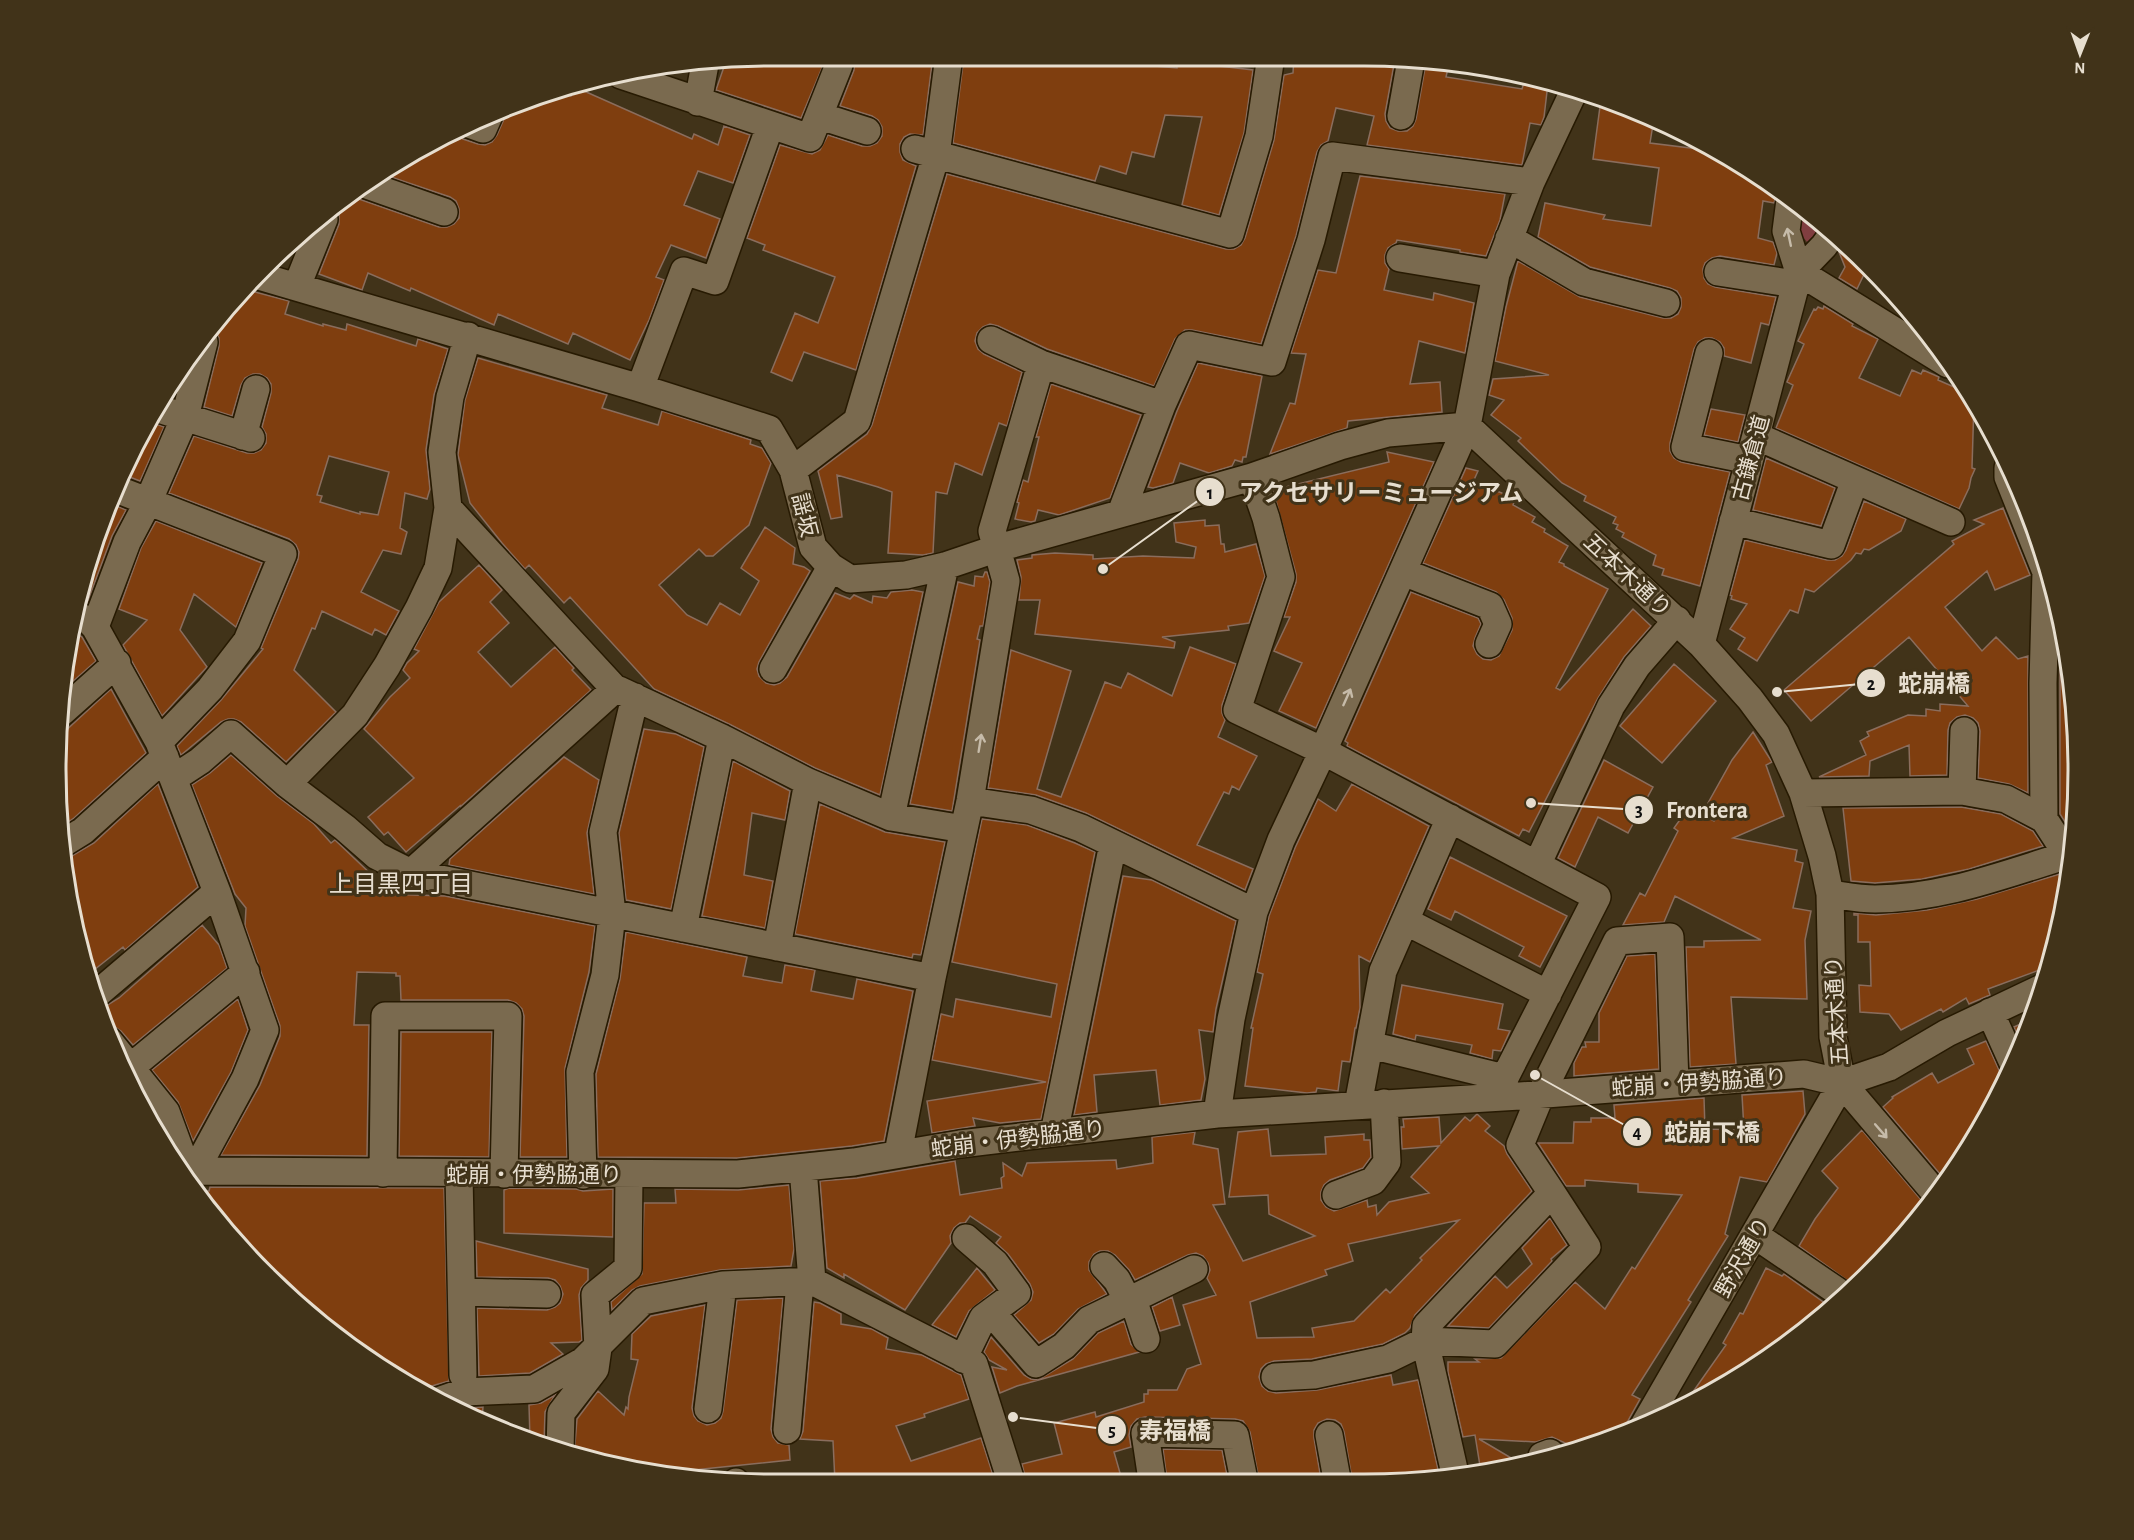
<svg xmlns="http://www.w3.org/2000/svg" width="2134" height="1540" font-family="'Alegreya Sans','Noto Sans JP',sans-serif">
  <rect width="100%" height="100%" fill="#413319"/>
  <path fill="#803e40" d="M1800,207l26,19 -10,11 -9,5 -8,-10z"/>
  <path fill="#7f3e0f" stroke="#8a6d5d" stroke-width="1.5" fill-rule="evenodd" d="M770,56h57l-26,62 -85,-28 10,-29z
    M851,56h82l-10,79 -13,-1 -6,3 -4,7v8l3,8 13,6 -60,204 -52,-18 -12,29 -21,-9 24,-59 23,10 17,-46 -72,-27 2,-5 -18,-7 33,-93 32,9 8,-4 8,-15 34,11h8l7,-3 5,-7v-9l-4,-7 -6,-4 -32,-10 14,-36v-8z
    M964,56h135l32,8 46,4v-4l33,1 43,5 -9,63 -25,82 -37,-10 20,-88 -37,-2 -11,42 -22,-5 -6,22 -26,-8 -5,15 -142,-38z
    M1294,56h70l31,3 -10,55 1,7 4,7 8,3h9l6,-5 3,-7 10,-57 23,2 -3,13 76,12 4,-13 22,7 -4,34 -3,8 -11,-2 -8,42 -155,-20 7,-29 -38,-8 -8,33 -7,4 -4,7 -21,84 -35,108 -69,-14h-7l-10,9 -21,47 -107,-37 -49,-23 -8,-2 -7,3 -6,6 -2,8 3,8 6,5 38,18 -15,54 -8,-3 -17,52 -27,-12 -8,31 -11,-2 -3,61 -10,2 -35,-2 4,-61 -14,-5 -41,-12 5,42 -11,2 -13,-48 49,-37 5,-9 75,-251 279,75h8l7,-4 4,-7 29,-98 10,-65 9,-2z
    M575,87l117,52 2,-5 24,11 6,-19 26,9 -17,48 -35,-12 -14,34 36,14 -14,39 -35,-13 -15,32 8,3 -15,40 -19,40 -57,-27 -5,11 -70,-30 -4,11 -83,-37 -1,3 -42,-18 -6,17 -43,-16 20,-50v-8l-3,-7 16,-15 7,5 80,28h8l7,-3 5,-6v-9l-3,-8 -6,-4 -71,-24 77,-41 7,7 15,5 7,1 7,-3 5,-7 7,-16v-12l52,-17 15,6z
    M1601,99l36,11 17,8 -4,25 73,9 54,39 -3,12 -11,-2 -5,37 15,4 4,11 -3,12 -54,-9 -8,2 -7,5 -2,6 1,9 4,6 7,3 61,10 -7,28 -8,-2 -10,40 -27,-7v-8l-4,-6 -8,-4h-7l-7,4 -4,7 -24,94v8l4,7 7,4 49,10 -30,114 -38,-11 2,-6 -11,-4 3,-10 -34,-18 2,-4 -8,-4 2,-4 -5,-2 3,-6 -32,-16 2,-5 -24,-13 -44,-42 3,-3 -30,-23 13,-15 -15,-5 4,-16 56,-4 -54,-14 11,-54 12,-46 62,36 83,21h8l7,-4 3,-7v-9l-4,-7 -7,-3 -80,-21 -52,-30 7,-34 60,12 -2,4 48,7 8,-58 -66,-9z
    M1360,176l145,18 -5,26 -14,36 -26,-4v-2l-63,-10 -1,3 -8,5 -3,7v8l4,6 -5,21 49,10 1,-7 40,10 -9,50 -46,-12 -9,43 30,-2 2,30 -94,9 -1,7 -77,26 20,-51 5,1 11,-50 -15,-1 27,-83 18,3z
    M1845,243l23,23 -11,23 -18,-11 6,-11 -6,-15z
    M244,289l45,12 -4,13 38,12v-2l23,6 1,-6 69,22 2,-7 30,10 -14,46 -8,55 4,39 -3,10 -22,-6 -5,35 7,4 -6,22 -18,-4 -22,42 38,19 -13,24 -11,-6 -3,6 -50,-24 -7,18 -3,-1 -18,42 42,42 -50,50 -45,-40 -7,-3h-6l-7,3 -40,33 -4,-9 44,-46 42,-51 -2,-1 37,-89 1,-7 -3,-7 -7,-6 -120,-46 25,-57 53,17h7l7,-3 5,-7v-9l-4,-7 9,-34v-9l-4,-6 -7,-4h-7l-8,4 -4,7 -9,31 -28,-9 15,-61v-8l-3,-5 4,-15 13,-19zM329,456l60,16 -11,43 -18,-3v2l-40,-12 2,-6 -5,-1z
    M1824,306l29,18 -1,2 26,13 -19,39 41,18 12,-26 9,4 2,-4 16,7 -1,3 30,13 6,8 -2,67 3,1 -4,9 -2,10 -10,21 -183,-81 17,-43 -6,-3 17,-38 -6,-3 16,-32 2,1 2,-3 5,2z
    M478,358l129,37 -5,13 56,17 4,-14 89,29 -1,4 12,4 9,15 -22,62 -36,31h-7l-7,-7 -40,36 28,30 20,10 13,-22 20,12 19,-34 -18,-13 24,-41 30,21 -2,16 11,3 6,4 -51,91 -2,7 2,7 7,7 8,2 6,-2 7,-6 48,-84 15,6 4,-4 18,8 1,-7 14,2 4,-6 21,-2 11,2 -43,203 -65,-27 -86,-44 -75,-35 -84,-92 -6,6 -35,-38 -4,4 -23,-26 -32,-40 -12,-48 7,-55z
    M1198,363l64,13 -16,81h-3l-1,5 -7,-2 -3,6 -23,7 -29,-10 -7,20 -20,5 -5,-1 29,-76z
    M1051,384l90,31 -31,83 -51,17 -21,-5 -3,11 -4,1 -16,-3 4,-16 -2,-1 6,-22 5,2 11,-45h-3z
    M1711,409l34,6 -7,27 -34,-7z
    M151,422l13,5 -24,54 -18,-7 7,-20z
    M1387,452l47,10 -118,266 -37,-17 23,-48 -28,-12 16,-34h-6l12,-35v-8l-23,-84 116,-28z
    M1766,458l69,30 -14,38 -68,-16z
    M1466,468l12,3 -5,11 34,13 -1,4 8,3 -1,3 22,12 -3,5 13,7 -1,3 24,14 -9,16 5,2v2l44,23 -52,99 4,2 73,-81 18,17 -27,31 -26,41 -69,134 -6,-3 -4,7 -172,-90 1,-3 -3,-2 66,-149 67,26 3,6 -6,14 -2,8 4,8 6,5 8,1 8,-4 13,-26v-12l-8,-18 -8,-8 -73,-29z
    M1864,501l42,18 -5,12 -32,19 -5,-1 -3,5 -5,-1 -5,7 -37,32 -9,-3 -7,24 -8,-3 -33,51 -19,-12 7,-11 -15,-9 17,-25 -16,-5 1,-3 -2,-1 15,-55 82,20h8l7,-4 4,-6z
    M112,504l14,6 -14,26 -25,67 -10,-4 2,-9z
    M2003,508l27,67 -35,15 -8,-19 -42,36 37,44 14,-14 22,22 10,-3v137l-19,-9 -31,-6 2,-47 -2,-8 -5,-5 -8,-3 -8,2 -7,6 -2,7 -1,45 -37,1 -1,-31 -39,16 -1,15 -50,1 47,-22 -6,-14 9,-5 -2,-4 41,-17 18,1v-7l14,2v-7l28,2 -59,-69 -98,84 -27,-31 170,-146 -2,-3 32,-17 -10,-4z
    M1205,520v6l14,-1 2,19h3l1,8 31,-8 9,32 -16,47 -21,3 1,4 -67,7 13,5 -1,6 -139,-14 5,-34h-21l2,-23 -4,-17 15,-2v-3l23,-2 38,2v4l50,-3 51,2 2,-11 -20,-5 -2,-19z
    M156,521l106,42 -26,64 -42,-33 -14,36 27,37 -45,49 -39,-71 24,-25 -28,-11 22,-61z
    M479,565l23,25 -12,12 19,21 -31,29 33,35 44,-40 19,21 -2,2 19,20 -131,117 1,-2 -55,47 -18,-20 -4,3 -16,-18 46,-39 -50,-49 26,-32 20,-19 -7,-8 4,-7 12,-12 -5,-2 25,-47z
    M985,572h2l3,10 -7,44h-3l-3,13 3,1 -28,171 -42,-7 48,-222 16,4 1,-10 8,1z
    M2060,625l12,52 5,140 -1,9 -9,-1 -7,-11z
    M71,630l11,7 14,24 -34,30v-15z
    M1190,647l46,17 -14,41v8l3,7 -7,17 39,19 -18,34 -7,-4 -3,8 -5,-2 -27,53 56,24 -8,21 -159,-77 -50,-18 -48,-7 23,-138 60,21 -34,118 24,8 44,-115 16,6 7,-15 44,23z
    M1674,664l42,37 -54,62 -42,-37z
    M111,689l35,64 -72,65 -12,8v-92z
    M644,729l32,5 28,13 -33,162 -45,-9 -7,-67z
    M1753,732l19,30 -6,3 18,51 -51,22 64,12 -2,11 8,2 -10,45 18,3 -6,29 2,59 -76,-2 5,67 -46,3 -4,-120h18v-6l57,-1 -86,-44 -11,26 -41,3 17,-32 5,3 33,-65 -4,-3 15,-21 25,14 6,-8 -12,-10 24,-43z
    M231,755l46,41 37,28 17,19 4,-3 40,38 -17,15 87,3 150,30 -6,46 -24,96 2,89h-47l4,-141 -2,-7 -6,-6 -8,-3h-107l-1,-24h-4v-3l-39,-1 -3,53h15l-2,131 -146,-1 39,-70 20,-49v-10l-35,-100 1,-18 -11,-14 -43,-109 18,-12z
    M564,757l35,23 -12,53 7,61 -145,-29 1,-6z
    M1604,760l49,27 -25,46 -30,-16 -23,50 -17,-9z
    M733,761l57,30 -5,29 -33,-7 -8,62 29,6 -8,47 -63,-12z
    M158,784l40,103 -73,63 -2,-3 -29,23 3,3 -5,4 -30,-117 8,-3 24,-14z
    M1352,784l77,42 -59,136 -11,-6 1,52 -4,20h-1l-5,34 -8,-1 -4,30 -21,-3 -1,4 -9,1 -62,-7 8,-58h-2l12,-54 -6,-2 12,-56 26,-68 23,-49 18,12z
    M820,804l65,28 60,10 -24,113 -8,-1 -1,4 -117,-24z
    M1961,807l40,7 32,17 10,15 -74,23 -47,10 -47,4 -24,-2 -8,-73z
    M982,819l45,6 48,18 20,9 -54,267 -41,4 -27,-5 2,8 -43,7 -5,-32 119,-19 -114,-22 9,-46 12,3 3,-18 95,18 6,-33 -105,-22z
    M1450,857l117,59 -27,51 -21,-11 5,-9 -69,-36 -4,9 -23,-11z
    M2063,873l4,1 -13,81 -4,11 -62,23 2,6 -21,9 -3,-6 -23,14 -2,-3 -40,21 -12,-16 -29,-2 -1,-27 12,1 -1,-44h-12v-27h-4v-2l22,2 51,-5 50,-11z
    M1123,876l29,4 84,41 -20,88 -3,23 -14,-2 6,49 -4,21 -41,5 -4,-35 -62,5 3,37 -23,3z
    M202,925l17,20 8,23 -94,77 -12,-14 -8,-5 -12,-17 18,-11z
    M626,932l121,25 -4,19 39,7 3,-18 30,5 -4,21 42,8 4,-20 56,12 -29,150 -32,5 -115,12 -139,-1 -2,-83 24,-95z
    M1655,954l4,115 -85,7v-13l8,-16h4l-1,-5h14v-29l28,-57z
    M1402,985l101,19 -5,25 12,2 -9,20 -8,-1 -1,9 -22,-6 2,-8 -56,-10 -1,5 -22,-6z
    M238,999l10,31 -17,42 -38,69 -15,-39 -26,-32z
    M2030,1020l-9,23 -7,-16z
    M401,1032h91l-3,125 -90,-1z
    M1986,1041l13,29 9,7 -4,10 -58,94 -63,-74 10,-9 -1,-1 40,-24 6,10 36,-19 -7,-15z
    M1803,1091l2,23 -38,68 -27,-5 -15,57 3,2 -40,64 3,2 -59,93 8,4 -20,36 -46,12 -22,-10 -16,5 -57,-3 39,23 -37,10 -6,-37 -12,2 -15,-65v-10h31l-4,-3 26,-1 74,-76 30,27 27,-42 3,2 47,-74 -44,-3v-8l-53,-4v6h-19l-28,-43h35l1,-21h17v-4h24l-1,-13 90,-7 1,31 39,1 -2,-35z
    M1477,1114l13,12 -5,5 19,15 3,8 25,37 -117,124 -5,13 -5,5 -22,11 -71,15 -38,2 -8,3 -5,5 -2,8 3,9 6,5 8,2 41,-3 74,-15 2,10 25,-5 22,98 -88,1 -8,-47 -3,-8 -6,-4 -8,-1 -9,4 -4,7v8l7,41 -62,1 -9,-48 -7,-11 -8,-2 -90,-2 -8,2 -6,7 -2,9 2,12 -17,5 8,28 -96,1 -4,-17 40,-10 -8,-31 41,-11 1,5 48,-15v-8h4v-4h29l10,-21 14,-5 -18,-59 33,-10 -9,-17 3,-8 -2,-7 -5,-7 -7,-3 -8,2 -53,25 -6,-10 -14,-15 -7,-4h-8l-6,3 -5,8v8l18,24 -29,15 -24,25 -15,9 -25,-28 17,-15 2,-8 -3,-8 -22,-30 -12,-11 5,-6 -31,-21 -5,7h-5l-6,5 -4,8 1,7 -46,67 -61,-36v4l-17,-10 -7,-87 37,-3 98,-17 5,34 42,-7 -1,-10 3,-2 -1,-13 19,13 5,-13 89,-3 1,9 36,-6 -1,-26 43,-5 -2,12 25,5 7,55 -12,1 30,56 72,-25 -46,-22 -1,-19 -39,2 9,-65 30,-3 3,27 55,-2 -1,-17 39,-3v6h6l1,17 -8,11 -33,12 -6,5 -3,7v8l5,7 8,4 33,-11 1,7 8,-2 1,10 12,-13 40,-9 -18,-16 28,-31 -37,3 -1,-22h3l-1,-8 36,-2 2,26 24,-26 5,4zM1459,1220l-39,38 2,2 -32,33 -4,-4 -32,32 -42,7 2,9 -57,1 -7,-36 77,-27 -2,-5 28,-9 -5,-17z
    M1862,1130l66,78 -73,78 -56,-40 16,-27 23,-31 -16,-17z
    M789,1185l5,64 -3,17 -71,4 -80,16 -8,4 -20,20 -1,-8 31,-28 2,-71h32l-1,-14 63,1z
    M210,1187l234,1 5,193 -17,5 -7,7 -90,-56 -102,-96 -37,-48 3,-2h10z
    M509,1188l67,1 7,2 30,-2v48l-109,-4v-43z
    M1550,1218l17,27 -16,14 1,2 -63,67 -41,-2 47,-50 12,12 25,-24 -10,-16z
    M476,1241l112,28v11l-7,8 -2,7 3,45 -3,2 -28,1 12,11 -33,19 -51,3 -2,-68 70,2 8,-3 5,-4 3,-9 -3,-8 -5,-6 -7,-2 -71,-1z
    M977,1268l18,22 -26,21 -13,26 -24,-12z
    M1766,1268l16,8 2,-2 49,35 -72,55 -78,42 43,-61 -3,-2 17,-30 3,1z
    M1172,1297l8,28 -20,6 -8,-24z
    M783,1298l-12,131 2,8 5,6 11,2 1,15 -126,13 -79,-13 -11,-4 3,-37 21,-28 26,24 2,-8 2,2 1,-12 9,-37 -7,-1 1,-25 19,-18 54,-11 -13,103 2,8 4,5 9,4 8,-2 6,-5 2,-7 14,-111z
    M814,1302l6,1 21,11v10l31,5 16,9 -2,11 36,6 39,20 8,24 -45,15 1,3 -29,9 15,35 70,-23 14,43 -160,1 -2,-41 -33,-2 3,-8z
    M1124,1321l7,23 8,8 -122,34 -17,7 -8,-26 15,3 -18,-10 -5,-8 7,-15 33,38 7,4 7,1 35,-21 25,-26z
    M555,1395l-10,17 -1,33 -14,-6 -1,-34 12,-2z
    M483,1407l-1,14 -26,-10 11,-3z
    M1163,1449l59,1 6,30h-61z"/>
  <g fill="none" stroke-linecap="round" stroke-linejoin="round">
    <defs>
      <path id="minor" d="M621,75l189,63 29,-73
        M698,102l7,-38
        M820,116l47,15
        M1401,116l10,-56
        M469,124l14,5 7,-16
        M915,149l315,85 29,-98 12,-80
        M364,184l80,28
        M1790,200l-4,31 13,41
        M1509,238l75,44 82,21
        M1400,258l96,16
        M1718,272l77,12
        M1799,272l149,92
        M259,276l381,112 129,41 24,41 20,77 18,20 19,12 56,-4 39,-9 53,-18 254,-71 88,-31 48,-13 79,-7
        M297,286l27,-67
        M991,340l50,24 121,41
        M1709,353l-24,94 64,13
        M640,388l44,-117 31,10 55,-155
        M159,409l92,29
        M1467,426l234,218 49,55 26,35 27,59 19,63 8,38 3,143 9,46
        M243,436l13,-47
        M1756,436l195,86
        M2008,468v9l38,95 -3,111 1,136 26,40
        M793,470l64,-49 79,-266 13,-99
        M1252,477l14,41 15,59 -44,133 86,41 274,146 -102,200
        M116,489l167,65 -36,87 -37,48 -51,53
        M1121,513l41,-108 27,-60 83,17 39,-122 21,-84 199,26
        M1733,521l98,24 24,-65
        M1403,572l87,34 8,18 -9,20
        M74,614l15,7 6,6 64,115 58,150 48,138 -20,49 -50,92
        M95,627l32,-85 21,-40 37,-85 19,-75
        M1701,644l98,-372 25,-26 10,-14
        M773,669l58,-102
        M619,690l103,48 86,44 83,35 73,12
        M62,712l55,-49
        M174,778l26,-17 31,-27 56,50 58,44 32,28 34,17 521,105
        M287,784l68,-69 32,-49 32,-58 19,-40 10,-60 -6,-56 8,-55 18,-61
        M1962,791l2,-60
        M1803,793l159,-2 44,8 38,20
        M970,801l61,9 50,18 173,84
        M891,817l54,-251
        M62,844l21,-13 82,-74
        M1537,865l74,-159 26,-40 40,-46
        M411,873l204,-184 -167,-181
        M1830,894c15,2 30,5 45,5 67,0 130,-25 193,-44
        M1405,921l143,73
        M683,928l39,-190
        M777,947l31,-165
        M97,994l120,-102
        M1990,1012l23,51
        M109,1041l57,71 22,60 -1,9
        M1370,1045l135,33
        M125,1072l121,-100
        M1358,1105l25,-134 67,-153
        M1217,1114l14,-95 23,-107 27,-72 42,-89 144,-325 29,-152 35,-92 43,-91
        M1054,1133l59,-289
        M898,1153l34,-175 38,-177 36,-220 -14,-50 49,-167
        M803,1168l9,113 162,83 37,117
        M181,1173l14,-2 543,3 116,-12 106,-18 257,-30 303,-18 284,-22 38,9 95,112
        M383,1173l2,-157h123l-4,158
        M459,1174l4,201
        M583,1175l-3,-103 25,-97 7,-61 -9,-82 32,-135
        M1336,1195l37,-14 14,-19 -3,-59
        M1755,1235l82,56 7,6
        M1104,1266l13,14 11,21
        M462,1292l85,2
        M1133,1299l13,40
        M991,1312l45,52 28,-18 25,-26 105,-51
        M963,1359l20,-41 34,-25 -22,-30 -29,-25
        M1275,1377l39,-2 74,-16 37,-18 70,3 92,-97 -35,-54
        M438,1401l26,-9 70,-3 49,-28 60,-60 80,-16 89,-4
        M708,1409l15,-124
        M1643,1427l199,-344 47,-16 58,-34 95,-45
        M787,1430l13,-148
        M1329,1435l8,44
        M560,1451l1,-38 34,-44 3,-21 -3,-53 33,-27 1,-93
        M1542,1456l8,-3
        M1456,1478l-31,-137 1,-15 126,-133 -32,-48 21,-51 76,-153 53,-4 5,147
        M1152,1480l-7,-47 90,2 9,45
        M736,1482v1"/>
    </defs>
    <use href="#minor" stroke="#271a02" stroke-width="30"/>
    <use href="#minor" stroke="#7a6a4f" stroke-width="27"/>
  </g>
  <defs><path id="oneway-shaft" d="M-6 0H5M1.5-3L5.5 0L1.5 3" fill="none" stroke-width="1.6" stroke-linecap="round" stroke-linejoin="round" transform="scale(1.5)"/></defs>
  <g stroke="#c6bba9">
    <use href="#oneway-shaft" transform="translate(1789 237) rotate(-102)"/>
    <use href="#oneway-shaft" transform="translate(1347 697) rotate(-66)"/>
    <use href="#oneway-shaft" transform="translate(980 743) rotate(-81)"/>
    <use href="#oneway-shaft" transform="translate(1881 1131) rotate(49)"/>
  </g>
  <g text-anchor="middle" stroke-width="6" stroke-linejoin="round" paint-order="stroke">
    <g font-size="22" fill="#e7decf" stroke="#413319">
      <text transform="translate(1750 458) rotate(-75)" y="8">古鎌倉道</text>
      <text transform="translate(805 515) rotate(76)" y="8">謡坂</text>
      <text transform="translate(1628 575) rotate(43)" y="8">五本木通り</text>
      <text transform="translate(1836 1011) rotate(-94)" y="8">五本木通り</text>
      <text transform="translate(1699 1082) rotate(-4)" y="8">蛇崩・伊勢脇通り</text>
      <text transform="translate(1018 1138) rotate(-7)" y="8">蛇崩・伊勢脇通り</text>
      <text x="534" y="1182">蛇崩・伊勢脇通り</text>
      <text transform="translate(1742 1257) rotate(-60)" y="8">野沢通り</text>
    </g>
    <g font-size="24" fill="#e7decf" stroke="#413319">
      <text x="401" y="892">上目黒四丁目</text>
    </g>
  </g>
  <path d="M0 0H2134V1540H0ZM770 66H1364A704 704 0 0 1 2068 770V770A704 704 0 0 1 1364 1474H770A704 704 0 0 1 66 770V770A704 704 0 0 1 770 66Z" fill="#413319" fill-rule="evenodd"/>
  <path fill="none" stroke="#e7decf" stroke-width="3" d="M770 66H1364A704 704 0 0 1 2068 770V770A704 704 0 0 1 1364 1474H770A704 704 0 0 1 66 770V770A704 704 0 0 1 770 66Z"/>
  <path fill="none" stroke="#e7decf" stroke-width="2" d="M1103 569L1210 492M1777 692L1871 683M1531 803L1639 810M1535 1075L1637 1132M1013 1417L1112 1430"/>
  <g fill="#e7decf" stroke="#413319" stroke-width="2">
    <circle cx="1103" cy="569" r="6"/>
    <circle cx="1777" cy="692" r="6"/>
    <circle cx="1531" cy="803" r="6"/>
    <circle cx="1535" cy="1075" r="6"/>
    <circle cx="1013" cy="1417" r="6"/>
    <circle cx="1210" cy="492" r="15"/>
    <circle cx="1871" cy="683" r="15"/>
    <circle cx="1639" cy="810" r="15"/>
    <circle cx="1637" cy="1132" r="15"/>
    <circle cx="1112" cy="1430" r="15"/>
  </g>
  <g font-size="18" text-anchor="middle" font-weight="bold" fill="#111">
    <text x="1210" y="499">1</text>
    <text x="1871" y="690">2</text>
    <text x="1639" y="816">3</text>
    <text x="1637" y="1138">4</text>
    <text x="1112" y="1436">5</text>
  </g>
  <g font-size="24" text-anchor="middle" font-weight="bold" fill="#e7decf" stroke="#413319" stroke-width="6" stroke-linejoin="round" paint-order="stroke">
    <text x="1381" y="501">アクセサリーミュージアム</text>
    <text x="1934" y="692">蛇崩橋</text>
    <text x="1707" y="818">Frontera</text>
    <text x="1712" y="1141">蛇崩下橋</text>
    <text x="1175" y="1439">寿福橋</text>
  </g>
  <g transform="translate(2080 54) rotate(181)" stroke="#413319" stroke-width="4.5" paint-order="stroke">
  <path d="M0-4.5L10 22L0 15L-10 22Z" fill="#e7decf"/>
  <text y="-9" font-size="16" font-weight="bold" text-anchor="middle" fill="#e7decf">N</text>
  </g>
</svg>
